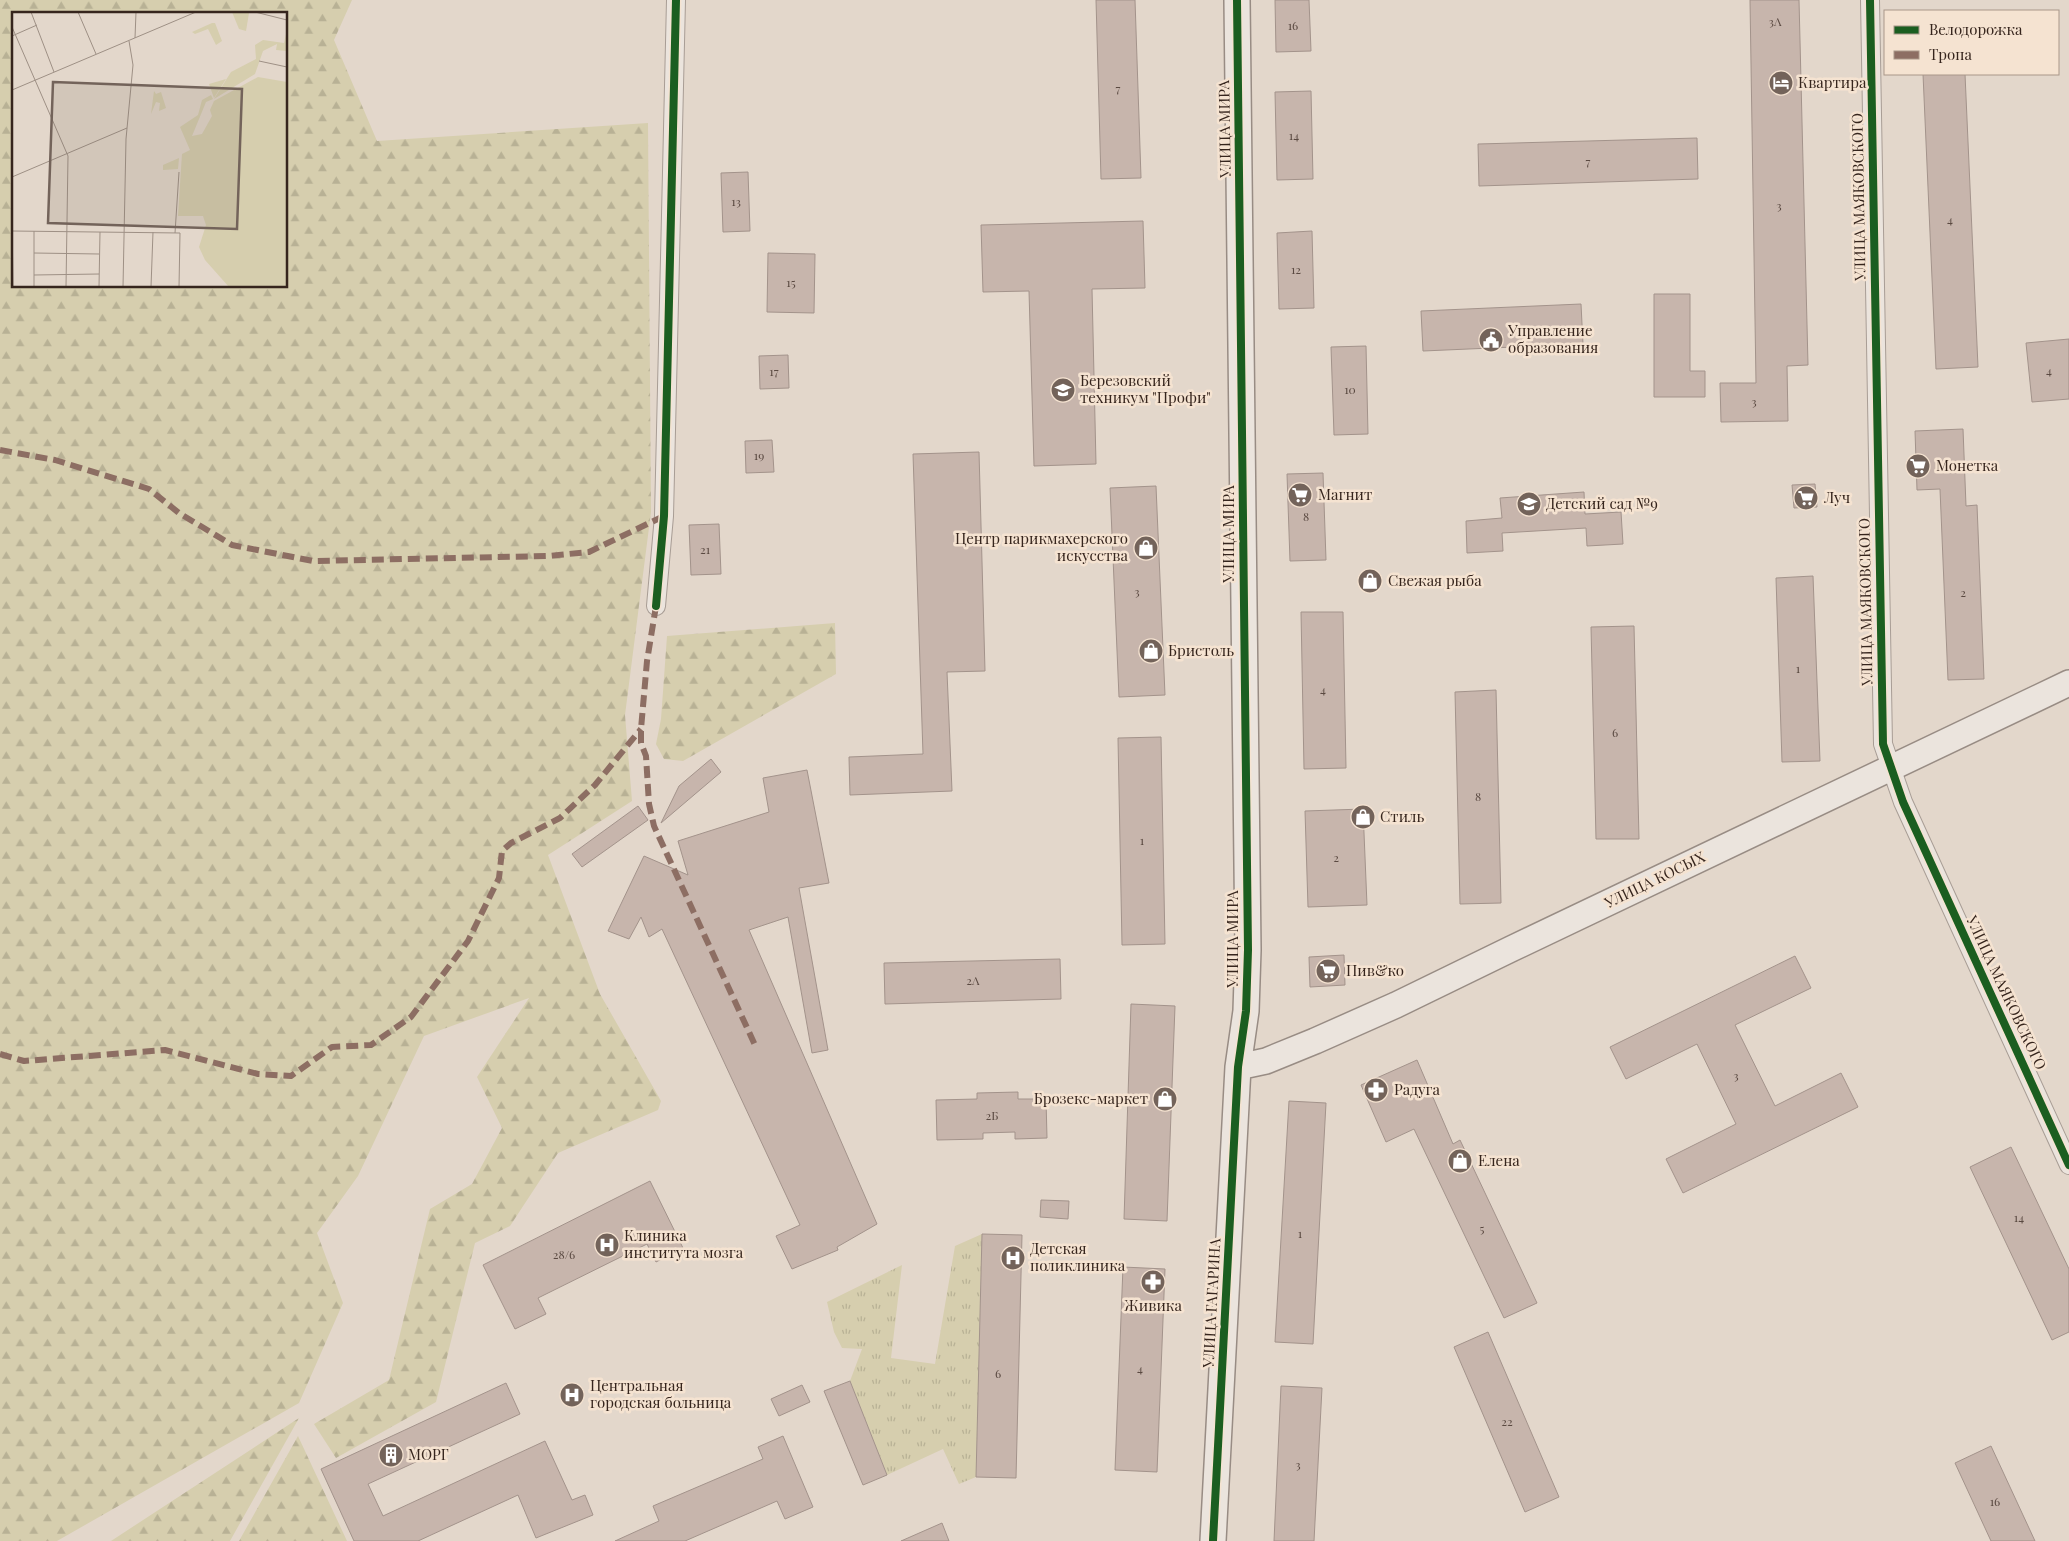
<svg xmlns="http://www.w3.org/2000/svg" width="2069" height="1541" font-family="'Playfair Display',serif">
  <defs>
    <pattern id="grass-tufts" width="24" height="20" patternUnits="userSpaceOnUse" patternTransform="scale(1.25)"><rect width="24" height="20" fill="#d6ceae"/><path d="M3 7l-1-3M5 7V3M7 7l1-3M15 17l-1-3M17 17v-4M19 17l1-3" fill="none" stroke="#b8b195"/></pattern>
    <pattern id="forest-firs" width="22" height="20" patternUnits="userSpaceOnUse" patternTransform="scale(1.25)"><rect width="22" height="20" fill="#d6ceae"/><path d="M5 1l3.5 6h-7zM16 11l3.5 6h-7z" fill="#b8b195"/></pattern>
  </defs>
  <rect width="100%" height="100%" fill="#e3d7cb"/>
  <path fill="url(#grass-tufts)" d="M982,1234l-6,243 -17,7 -16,-35 -56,26 -37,-94 12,-32 -20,-1 -8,-16 -7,-30 75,-37 -11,93 44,6 20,-118z"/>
  <path fill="url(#forest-firs)" fill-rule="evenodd" d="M0,0h352l-18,40 43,101 271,-18 3,389 -26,203 7,86 -84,54 52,139 61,107 -3,9 -100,43 -48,73 -35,17 -39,159 -100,56 -22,-34 75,-44 41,-171 42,-25 30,-56 -25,-51 52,-79 -105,38 -66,140 -41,57 26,70 -44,100 -242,138h-57zM14,14h272v272h-272z
    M835,623l1,51 -153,87 -19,-2 -8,-15 5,-25 6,-83z
    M299,1418l-69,123h-119z
    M298,1436l49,105h-108z"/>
  <path fill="#c7b5ac" stroke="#a3938b" d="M1096,0h39l6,178 -40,1z
    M1275,0h34l2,51 -35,1z
    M1750,0h49l9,365 -21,1 1,55 -67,1 -1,-39h36z
    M1923,74h42l13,293 -42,2z
    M1311,91l2,88 -36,1 -2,-88z
    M1697,138l1,41 -219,7 -1,-42z
    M748,172l2,59 -27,1 -2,-59z
    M1143,221l2,67 -53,1 4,175 -62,2 -5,-175 -46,1 -2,-67z
    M1312,231l2,77 -35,1 -2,-76z
    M768,253l47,1 -1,59 -47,-1z
    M1654,294h36v77h15v26h-51z
    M1581,304l2,40 -160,7 -2,-40z
    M2069,339v60l-37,3 -6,-59z
    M1366,346l2,88 -34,1 -3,-88z
    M788,355l1,33 -29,1 -1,-33z
    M1963,429l3,77 11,-1 7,174 -36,1 -8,-191 -23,1 -2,-59z
    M772,440l2,32 -28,1 -1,-32z
    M979,452l6,219 -38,1 5,119 -102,4 -1,-38 74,-3 -10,-300z
    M1323,473l3,87 -36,1 -3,-87z
    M1815,484l2,23 -23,1 -2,-23z
    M1156,486l9,209 -46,2 -9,-209z
    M1584,492l1,22 36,-2 2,32 -36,2 -1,-18 -84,5 1,18 -36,2 -1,-32 36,-3 -2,-20z
    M719,524l2,50 -30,1 -2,-50z
    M1813,576l7,185 -38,1 -6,-184z
    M1301,612h42l3,156 -42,1z
    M1634,626l5,213h-43l-5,-212z
    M1496,690l5,213 -41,1 -5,-212z
    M1161,737l4,207 -43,1 -4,-207z
    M711,759l10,13 -60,51 18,-37z
    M807,770l22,113 -30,5 29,162 -16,3 -24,-136 -39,13 128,294 -40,23 1,3 -46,19 -16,-33 24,-11 -138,-296 -13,8 -8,-20 -12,22 -21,-8 36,-75 44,19 -10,-34 91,-29 -6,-34z
    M638,806l10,14 -66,47 -10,-13z
    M1363,809l4,96 -59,2 -3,-96z
    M1344,955l1,30 -35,2 -1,-30z
    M1795,956l16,32 -76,37 40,81 66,-33 17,34 -175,86 -17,-34 70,-35 -39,-80 -71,35 -16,-32z
    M1060,959l1,40 -176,5 -1,-41z
    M1131,1004l44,2 -8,215 -43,-2z
    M1417,1060l36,84 7,-4 77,163 -33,15 -90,-189 -28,13 -25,-57z
    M1018,1092v7h28l1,39 -32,1v-7l-32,1v6l-46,1 -1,-40 41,-1v-6z
    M1289,1101l37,2 -13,241 -38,-2z
    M2011,1147l58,122v63l-17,8 -82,-173z
    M650,1181l33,67 -27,14 -9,-18 -109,54 8,16 -31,15 -32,-64z
    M1041,1200l28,1 -1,18 -28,-2z
    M982,1234l40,1 -6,243 -40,-1z
    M1123,1267l42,2 -8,203 -42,-2z
    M1488,1332l71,165 -34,15 -71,-165z
    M850,1381l37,94 -24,10 -39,-94z
    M506,1383l14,31 -152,70 15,32 162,-75 27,59 13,-5 8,20 -57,23 -18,-43 -100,46h-64l-33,-72z
    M802,1385l8,17 -31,14 -8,-17z
    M1281,1386l41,2 -8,153h-40z
    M783,1436l30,71 -28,12 -8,-18 -92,40h-70l44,-20 -6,-15 110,-47 -5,-12z
    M1991,1446l44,95h-44l-36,-78z
    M942,1523l7,18h-48z"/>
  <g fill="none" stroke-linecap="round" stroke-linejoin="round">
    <defs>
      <path id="street" d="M1870,0l13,744 20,58 166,363
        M656,606l8,-90 12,-516"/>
      <path id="secondary" d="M1238,1067l28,-6 49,-20 81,-36 115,-56 558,-266
        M1213,1541l25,-474 8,-56 2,-61 -11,-950"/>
    </defs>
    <use href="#street" stroke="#a89d95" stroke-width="20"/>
    <use href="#secondary" stroke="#988c84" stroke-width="28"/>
    <use href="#street" stroke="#ebe4dd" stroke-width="18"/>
    <use href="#secondary" stroke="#ebe4dd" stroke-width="25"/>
    <path stroke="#8d6e63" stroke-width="6" stroke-dasharray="12 6" stroke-linecap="butt" d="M0,450l55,10 94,29 30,24 53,32 81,16 235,-5 41,-4 75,-36
      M656,606l-9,55 -6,68v14l5,13 3,48 5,22 101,219
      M0,1054l24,7 141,-11 93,24 33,2 41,-29 39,-2 40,-28 57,-76 31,-63 3,-27 9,-8 49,-25 35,-33 46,-56"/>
    <defs>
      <path id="cycleway" d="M1870,0l13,744 20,58 166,363
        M656,606l8,-90 12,-516
        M1213,1541l25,-474 8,-56 2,-61 -11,-950"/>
    </defs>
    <use href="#cycleway" stroke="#f5e3d1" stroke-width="11"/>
    <use href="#cycleway" stroke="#1b5e20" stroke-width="8"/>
  </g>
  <defs>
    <symbol id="hotel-disc" viewBox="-11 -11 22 22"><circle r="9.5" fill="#73635a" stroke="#f5e3d1"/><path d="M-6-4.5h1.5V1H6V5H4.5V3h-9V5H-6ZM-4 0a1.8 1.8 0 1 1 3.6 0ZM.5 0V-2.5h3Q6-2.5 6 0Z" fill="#fff"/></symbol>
    <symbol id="civic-disc" viewBox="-11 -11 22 22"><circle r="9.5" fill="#73635a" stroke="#f5e3d1"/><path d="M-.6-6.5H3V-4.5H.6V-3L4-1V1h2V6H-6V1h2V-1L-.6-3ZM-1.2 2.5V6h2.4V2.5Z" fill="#fff"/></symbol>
    <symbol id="university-disc" viewBox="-11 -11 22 22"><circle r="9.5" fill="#73635a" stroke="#f5e3d1"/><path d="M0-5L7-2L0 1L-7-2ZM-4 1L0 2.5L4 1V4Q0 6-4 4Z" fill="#fff"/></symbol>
    <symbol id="supermarket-disc" viewBox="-11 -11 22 22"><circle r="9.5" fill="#73635a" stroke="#f5e3d1"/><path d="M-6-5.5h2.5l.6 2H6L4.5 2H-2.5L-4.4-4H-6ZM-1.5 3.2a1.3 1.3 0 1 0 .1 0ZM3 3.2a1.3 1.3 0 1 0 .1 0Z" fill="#fff"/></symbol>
    <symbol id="school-disc" viewBox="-11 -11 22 22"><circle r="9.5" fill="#73635a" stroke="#f5e3d1"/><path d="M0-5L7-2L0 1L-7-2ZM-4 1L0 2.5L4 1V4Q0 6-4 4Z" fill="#fff"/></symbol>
    <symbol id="shop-disc" viewBox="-11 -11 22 22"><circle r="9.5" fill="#73635a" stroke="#f5e3d1"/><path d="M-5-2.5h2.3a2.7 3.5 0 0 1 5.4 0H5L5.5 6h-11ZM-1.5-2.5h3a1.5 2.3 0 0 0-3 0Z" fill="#fff"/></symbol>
    <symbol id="pharmacy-disc" viewBox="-11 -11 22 22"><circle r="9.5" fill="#73635a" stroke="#f5e3d1"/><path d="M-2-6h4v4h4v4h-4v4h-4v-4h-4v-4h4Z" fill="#fff"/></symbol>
    <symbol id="hospital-disc" viewBox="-11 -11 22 22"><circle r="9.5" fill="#73635a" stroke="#f5e3d1"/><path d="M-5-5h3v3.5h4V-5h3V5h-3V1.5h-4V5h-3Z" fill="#fff"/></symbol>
    <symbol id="building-disc" viewBox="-11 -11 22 22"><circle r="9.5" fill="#73635a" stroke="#f5e3d1"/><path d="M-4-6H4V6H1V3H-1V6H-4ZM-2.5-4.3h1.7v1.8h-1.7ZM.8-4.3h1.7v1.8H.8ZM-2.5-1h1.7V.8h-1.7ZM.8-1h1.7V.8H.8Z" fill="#fff"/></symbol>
  </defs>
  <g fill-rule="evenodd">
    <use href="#hotel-disc" x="1767" y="69" width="28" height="28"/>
    <use href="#civic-disc" x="1477" y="326" width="28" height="28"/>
    <use href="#university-disc" x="1049" y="376" width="28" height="28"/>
    <use href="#supermarket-disc" x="1904" y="452" width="28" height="28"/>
    <use href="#supermarket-disc" x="1286" y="481" width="28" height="28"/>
    <use href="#supermarket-disc" x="1792" y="484" width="28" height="28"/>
    <use href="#school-disc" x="1515" y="490" width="28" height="28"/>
    <use href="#shop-disc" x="1132" y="534" width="28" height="28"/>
    <use href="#shop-disc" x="1356" y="567" width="28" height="28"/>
    <use href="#shop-disc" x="1137" y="637" width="28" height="28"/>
    <use href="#shop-disc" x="1349" y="803" width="28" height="28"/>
    <use href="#supermarket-disc" x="1314" y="957" width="28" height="28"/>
    <use href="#pharmacy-disc" x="1362" y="1076" width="28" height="28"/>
    <use href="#shop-disc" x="1151" y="1085" width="28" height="28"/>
    <use href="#shop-disc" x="1446" y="1147" width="28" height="28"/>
    <use href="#hospital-disc" x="593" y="1231" width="28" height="28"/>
    <use href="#hospital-disc" x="999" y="1244" width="28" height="28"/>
    <use href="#pharmacy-disc" x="1139" y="1268" width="28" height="28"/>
    <use href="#hospital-disc" x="558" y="1381" width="28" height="28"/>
    <use href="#building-disc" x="377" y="1441" width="28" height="28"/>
  </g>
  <g text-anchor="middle" stroke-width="5" stroke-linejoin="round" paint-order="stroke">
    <g font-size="12" fill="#5a4941">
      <text x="1775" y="26">3А</text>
      <text x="1293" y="30">16</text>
      <text x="1118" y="93">7</text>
      <text x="1294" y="140">14</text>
      <text x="1588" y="166">7</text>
      <text x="736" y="206">13</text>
      <text x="1779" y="210">3</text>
      <text x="1950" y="224">4</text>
      <text x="1296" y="274">12</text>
      <text x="791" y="287">15</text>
      <text x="2049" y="375">4</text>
      <text x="774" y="376">17</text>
      <text x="1350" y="394">10</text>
      <text x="1754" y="406">3</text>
      <text x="759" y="460">19</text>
      <text x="1306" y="521">8</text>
      <text x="705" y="554">21</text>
      <text x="1137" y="596">3</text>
      <text x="1963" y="597">2</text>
      <text x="1798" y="673">1</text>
      <text x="1323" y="694">4</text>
      <text x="1615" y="737">6</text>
      <text x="1478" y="801">8</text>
      <text x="1142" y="845">1</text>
      <text x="1336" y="862">2</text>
      <text x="973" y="985">2А</text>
      <text x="1736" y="1080">3</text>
      <text x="992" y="1120">2Б</text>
      <text x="2019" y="1222">14</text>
      <text x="1482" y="1233">5</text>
      <text x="1300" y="1238">1</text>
      <text x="564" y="1259">28/6</text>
      <text x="1140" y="1373">4</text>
      <text x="998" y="1378">6</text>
      <text x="1507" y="1426">22</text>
      <text x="1298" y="1469">3</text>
      <text x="1995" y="1506">16</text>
    </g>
    <g font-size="15" fill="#36251d" stroke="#f5e3d1" text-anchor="start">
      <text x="1798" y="88">Квартира</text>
      <text x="1508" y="336">Управление<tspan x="1508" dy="17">образования</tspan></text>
      <text x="1080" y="386">Березовский<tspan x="1080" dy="17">техникум "Профи"</tspan></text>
      <text x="1936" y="471">Монетка</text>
      <text x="1318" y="500">Магнит</text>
      <text x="1824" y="503">Луч</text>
      <text x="1546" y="509">Детский сад №9</text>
      <text x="1128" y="544" text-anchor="end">Центр парикмахерского<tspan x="1128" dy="17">искусства</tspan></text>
      <text x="1388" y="586">Свежая рыба</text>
      <text x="1168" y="656">Бристоль</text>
      <text x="1380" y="822">Стиль</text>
      <text x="1346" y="976">Пив&amp;ко</text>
      <text x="1394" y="1095">Радуга</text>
      <text x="1148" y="1104" text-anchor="end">Брозекс-маркет</text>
      <text x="1478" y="1166">Елена</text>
      <text x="624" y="1241">Клиника<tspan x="624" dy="17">института мозга</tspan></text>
      <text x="1030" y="1254">Детская<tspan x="1030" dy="17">поликлиника</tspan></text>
      <text x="1153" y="1311" text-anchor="middle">Живика</text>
      <text x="590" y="1391">Центральная<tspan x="590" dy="17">городская больница</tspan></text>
      <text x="408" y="1460">МОРГ</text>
    </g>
    <g font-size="15" fill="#36251d" stroke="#f5e3d1">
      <text transform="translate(1225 129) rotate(-91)" y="5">УЛИЦА МИРА</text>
      <text transform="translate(1859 197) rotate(-91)" y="5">УЛИЦА МАЯКОВСКОГО</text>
      <text transform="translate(1229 534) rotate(-90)" y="5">УЛИЦА МИРА</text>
      <text transform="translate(1866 602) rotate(-91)" y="5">УЛИЦА МАЯКОВСКОГО</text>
      <text transform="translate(1655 880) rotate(-26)" y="5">УЛИЦА КОСЫХ</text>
      <text transform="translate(1233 939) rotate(-90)" y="5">УЛИЦА МИРА</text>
      <text transform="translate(2006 993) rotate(65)" y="5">УЛИЦА МАЯКОВСКОГО</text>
      <text transform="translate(1212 1303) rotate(-87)" y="5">УЛИЦА ГАГАРИНА</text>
    </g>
  </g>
  <g transform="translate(12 12)">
    <rect width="275" height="275" fill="#e3d7cb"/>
    <path d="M142,79l2,3 5,-2 5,16 -7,3 1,-8 -4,-1 -5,12z" fill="#d6ceae"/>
    <path d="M220,0l17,1 -3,18 -7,-2zM200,11h3l7,18 -6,4 -8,-16 -13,5 -3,-2zM275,18v21l-11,-1 1,-6 -14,7 -8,23 -41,25 17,-27 25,-13 -1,-14 8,-5 21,3zM246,65l29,5v205h-58l-24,-27 -6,-13 7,-22 -3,-9h-25l4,-62 8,-4 -10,-23 18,-12 4,-15 9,-5 2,4 -7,3 -14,34 10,-2 10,-18 -2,-6 4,-9zM214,67l-12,19 -5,-14zM167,146l-1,11 -15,1v-5z" fill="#d6ceae"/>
    <path fill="none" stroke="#9e9085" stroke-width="1" d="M19,0l23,60M66,0l18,42M243,0l32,8M0,15l56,129 -2,131M0,24l25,-11M123,26l1,-26M247,49l28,6M0,78l184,-78M0,165l115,-49M0,205l1,70M0,219l168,2 -1,54M163,221l4,-61M22,241l65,1M22,263l65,-1M22,275v-56M87,275l1,-55M111,275l3,-148 7,-74 -4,-24M139,275l2,-55"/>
    <path fill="#73635a" fill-opacity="0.15" stroke="#73635a" stroke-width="2.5" d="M41,70l189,7 -5,140 -189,-6z"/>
    <rect width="275" height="275" fill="none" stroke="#36251d" stroke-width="2.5"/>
  </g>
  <rect x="1884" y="10" width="175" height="65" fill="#f5e3d1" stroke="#a99789"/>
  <rect x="1894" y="26" width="25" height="8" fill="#1b5e20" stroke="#a99789"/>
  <text x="1929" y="35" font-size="15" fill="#36251d">Велодорожка</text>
  <rect x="1894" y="51" width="25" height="8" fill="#8d6e63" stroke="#a99789"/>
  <text x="1929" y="60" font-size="15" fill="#36251d">Тропа</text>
</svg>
